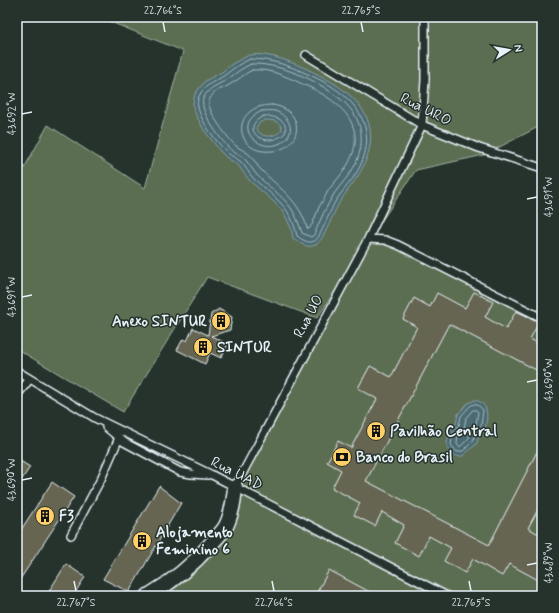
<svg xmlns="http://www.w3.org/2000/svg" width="559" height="613" font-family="Mynerve,sans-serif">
  <rect width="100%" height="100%" fill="#26332d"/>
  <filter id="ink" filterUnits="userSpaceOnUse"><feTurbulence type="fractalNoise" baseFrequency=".025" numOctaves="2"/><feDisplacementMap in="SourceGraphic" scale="8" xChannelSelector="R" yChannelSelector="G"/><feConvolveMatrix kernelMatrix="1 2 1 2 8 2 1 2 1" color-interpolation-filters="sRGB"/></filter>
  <g filter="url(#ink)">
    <path fill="#5c6e51" stroke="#a2b0a4" d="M98,17h444v108l-58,30 -68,15 -46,68 15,2 157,78v278h-403l54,-33 32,-37 10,-39 123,-230 -41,61 -110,-41 -84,135 -106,-63v-168l31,-56 97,63 38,-137z"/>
    <path fill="#4b6b72" stroke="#8aa1a8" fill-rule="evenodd" d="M249,55c4,0 10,-1 15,0 15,2 29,8 43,14 30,14 69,36 63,76 -4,25 -18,38 -31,58 -6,10 -15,38 -24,42 -8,4 -15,-2 -22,-7l-2,-10 -7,-15 -10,-11 -25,-22 -11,-15 -11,-7 -7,-7 -16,-21 -10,-19 -1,-8 2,-9 10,-13 17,-9 10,-8zM265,120c8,0 16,1 17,10 -8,8 -21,9 -26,-2l3,-5z
      M475,400c14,3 13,17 10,28 -2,3 -5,4 -6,7 -1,3 -1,7 -3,9 -1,2 -5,4 -7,6 -9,11 -14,7 -22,-3 0,-8 2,-18 9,-23l2,-10 10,-11z"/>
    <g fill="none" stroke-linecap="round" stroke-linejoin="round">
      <path stroke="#a9bbc2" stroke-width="1" d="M250,59c23,0 43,8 64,18 38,17 68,49 44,93 -6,11 -16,21 -23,32 -4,7 -15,35 -19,38 -7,5 -13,0 -19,-4 -2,-9 -5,-18 -10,-25 -9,-13 -22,-22 -33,-32 -5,-5 -8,-12 -13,-17 -4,-4 -9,-5 -13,-9 -11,-10 -37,-42 -29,-57 6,-12 16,-14 26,-21 8,-6 15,-12 25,-16z
        M251,64c24,-1 57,12 77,26 6,5 14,9 19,15 17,17 18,41 7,62 -5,9 -14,18 -20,27 -8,13 -14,26 -20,41l-3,2 -9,-4c-3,-9 -6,-18 -11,-25 -10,-14 -24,-22 -35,-34 -4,-5 -7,-10 -11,-15 -4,-4 -9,-5 -13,-8 -9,-8 -33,-39 -29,-52 5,-12 16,-14 25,-20 8,-6 14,-11 23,-15z
        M252,70c20,-2 39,9 57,17 32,15 60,40 39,77 -5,10 -14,18 -20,27 -3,6 -6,11 -9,16 -3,7 -5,16 -10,22l-2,-1c-6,-25 -27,-40 -45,-57 -5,-5 -8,-12 -13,-17 -4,-3 -9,-5 -13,-8 -7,-6 -29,-35 -27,-44 0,-3 4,-8 6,-10 4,-3 10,-4 14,-7 8,-4 15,-11 23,-15z
        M272,105c36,4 32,50 -9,46 -29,-3 -31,-46 9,-46z
        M262,111c4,0 9,-1 13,0 12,4 22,18 10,29 -23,19 -57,-15 -23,-29z
        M264,116c11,0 25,4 21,17 -20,19 -48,-6 -21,-17z
        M475,404l4,2 4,4 -2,16 -6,9 -2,6 -10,10 -6,1 -6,-7 2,-13 6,-7 2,-9 9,-10z
        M473,410h3l2,2 -2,12 -6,9 -1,5 -8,8 -2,1 -2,-3 1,-11 6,-5 2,-10z"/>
    </g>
    <path fill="#666551" stroke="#e8f1f8" d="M474,292l19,10 -8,15 21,12 10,-18 23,11 -9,17 12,6v28l-93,-49 -83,157 123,64 53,-103v60l-14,26 14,8v46l-33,-18 -7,12 -29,-17 -8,14 -21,-12 7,-13 -22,-12 -10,20 -24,-13 9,-18 -22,-13 -7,14 -21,-11 6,-12 -28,-15 9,-18 -14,-8 11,-21 13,7 26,-49 -19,-11 12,-22 21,11 26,-50 -14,-8 11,-21 16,9 7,-14 28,15z
      M219,309l13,8 -2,13 -19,6 17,8 -7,14 -11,-5 -5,11 -28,-14 6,-11 4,2 6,-13 15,7 3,-21z
      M17,459l13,8 -13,20z
      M52,482l22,15 -57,87v-48z
      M159,486l22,17 -52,89 -26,-13z
      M66,564l19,13 -12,19h-27z
      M329,570l48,26h-62z"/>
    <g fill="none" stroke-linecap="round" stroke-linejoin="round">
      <defs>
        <path id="lane" d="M306,55l116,70 57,23 63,20
          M368,239l17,1 13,5 144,73
          M17,371l78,47 117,57 235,121
          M17,395l13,-16
          M106,427l18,15 56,30 11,2 17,1
          M235,487l133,-248 54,-114 3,-45v-63
          M71,535l30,-56 18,-41"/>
        <path id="street" d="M148,596c24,-14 44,-30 62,-51 5,-6 12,-12 16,-19 6,-12 8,-26 9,-39"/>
      </defs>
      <use href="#lane" stroke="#e8f1f8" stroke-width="10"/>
      <use href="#street" stroke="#e8f1f8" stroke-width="17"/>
      <use href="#lane" stroke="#26332d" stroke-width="7"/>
      <use href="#street" stroke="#26332d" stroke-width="14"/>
    </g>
  </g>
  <path fill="none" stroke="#e8f1f8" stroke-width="1.5" d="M163,22l2,10M361,22l2,10M22,114l10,-2M527,199l10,-2M22,297l10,-2M527,382l10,-2M22,480l10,-2M527,565l10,-2M74,581l2,10M272,581l2,10M469,581l2,10"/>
  <defs>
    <symbol id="building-disc" viewBox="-11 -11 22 22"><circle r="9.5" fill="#ffd166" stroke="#26332d"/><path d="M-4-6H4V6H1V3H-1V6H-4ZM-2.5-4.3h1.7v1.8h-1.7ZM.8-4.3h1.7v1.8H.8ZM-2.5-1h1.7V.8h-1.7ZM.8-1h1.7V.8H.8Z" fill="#111"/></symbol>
    <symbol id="bank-disc" viewBox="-11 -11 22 22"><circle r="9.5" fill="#ffd166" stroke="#26332d"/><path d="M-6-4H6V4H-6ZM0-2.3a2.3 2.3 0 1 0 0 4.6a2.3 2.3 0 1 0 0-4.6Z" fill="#111"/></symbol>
  </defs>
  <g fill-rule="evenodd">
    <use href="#building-disc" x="210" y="310" width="22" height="22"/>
    <use href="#building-disc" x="192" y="336" width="22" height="22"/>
    <use href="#building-disc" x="365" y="420" width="22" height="22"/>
    <use href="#bank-disc" x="331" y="446" width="22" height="22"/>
    <use href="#building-disc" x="34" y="505" width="22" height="22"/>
    <use href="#building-disc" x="131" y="530" width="22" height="22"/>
  </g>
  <g text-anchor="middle" stroke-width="3" stroke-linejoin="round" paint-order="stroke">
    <g font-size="15" fill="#e8f1f8" stroke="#26332d">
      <text transform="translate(426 109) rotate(27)" y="5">Rua URO</text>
      <text transform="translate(308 316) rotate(-62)" y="5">Rua UO</text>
      <text transform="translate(237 473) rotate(27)" y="5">Rua UAD</text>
    </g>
    <g font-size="15" font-weight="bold" fill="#e8f1f8" stroke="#26332d" text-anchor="start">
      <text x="207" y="326" text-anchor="end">Anexo SINTUR</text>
      <text x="217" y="352">SINTUR</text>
      <text x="390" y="436">Pavilhão Central</text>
      <text x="356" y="462">Banco do Brasil</text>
      <text x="59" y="521">F3</text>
      <text x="156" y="537">Alojamento<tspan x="156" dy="17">Feminino 6</tspan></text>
    </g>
  </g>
  <rect width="559" height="613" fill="none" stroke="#26332d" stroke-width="44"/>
  <g transform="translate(509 50) rotate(79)" stroke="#26332d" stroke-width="3" paint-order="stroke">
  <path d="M0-3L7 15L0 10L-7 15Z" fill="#e8f1f8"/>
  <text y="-6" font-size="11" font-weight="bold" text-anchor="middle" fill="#e8f1f8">N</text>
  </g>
  <rect x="22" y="22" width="515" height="569" fill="none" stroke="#e8f1f8" stroke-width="1.5"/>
  <g font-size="10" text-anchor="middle" fill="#e8f1f8">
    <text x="163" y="14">22.766°S</text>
    <text x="361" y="14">22.765°S</text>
    <text transform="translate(11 114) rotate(-90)" y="4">43.692°W</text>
    <text transform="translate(548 197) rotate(-90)" y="4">43.691°W</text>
    <text transform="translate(11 297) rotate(-90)" y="4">43.691°W</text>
    <text transform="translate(548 380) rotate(-90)" y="4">43.690°W</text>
    <text transform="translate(11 480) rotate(-90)" y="4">43.690°W</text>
    <text transform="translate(548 563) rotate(-90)" y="4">43.689°W</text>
    <text x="76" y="606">22.767°S</text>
    <text x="274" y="606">22.766°S</text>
    <text x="471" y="606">22.765°S</text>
  </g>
</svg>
